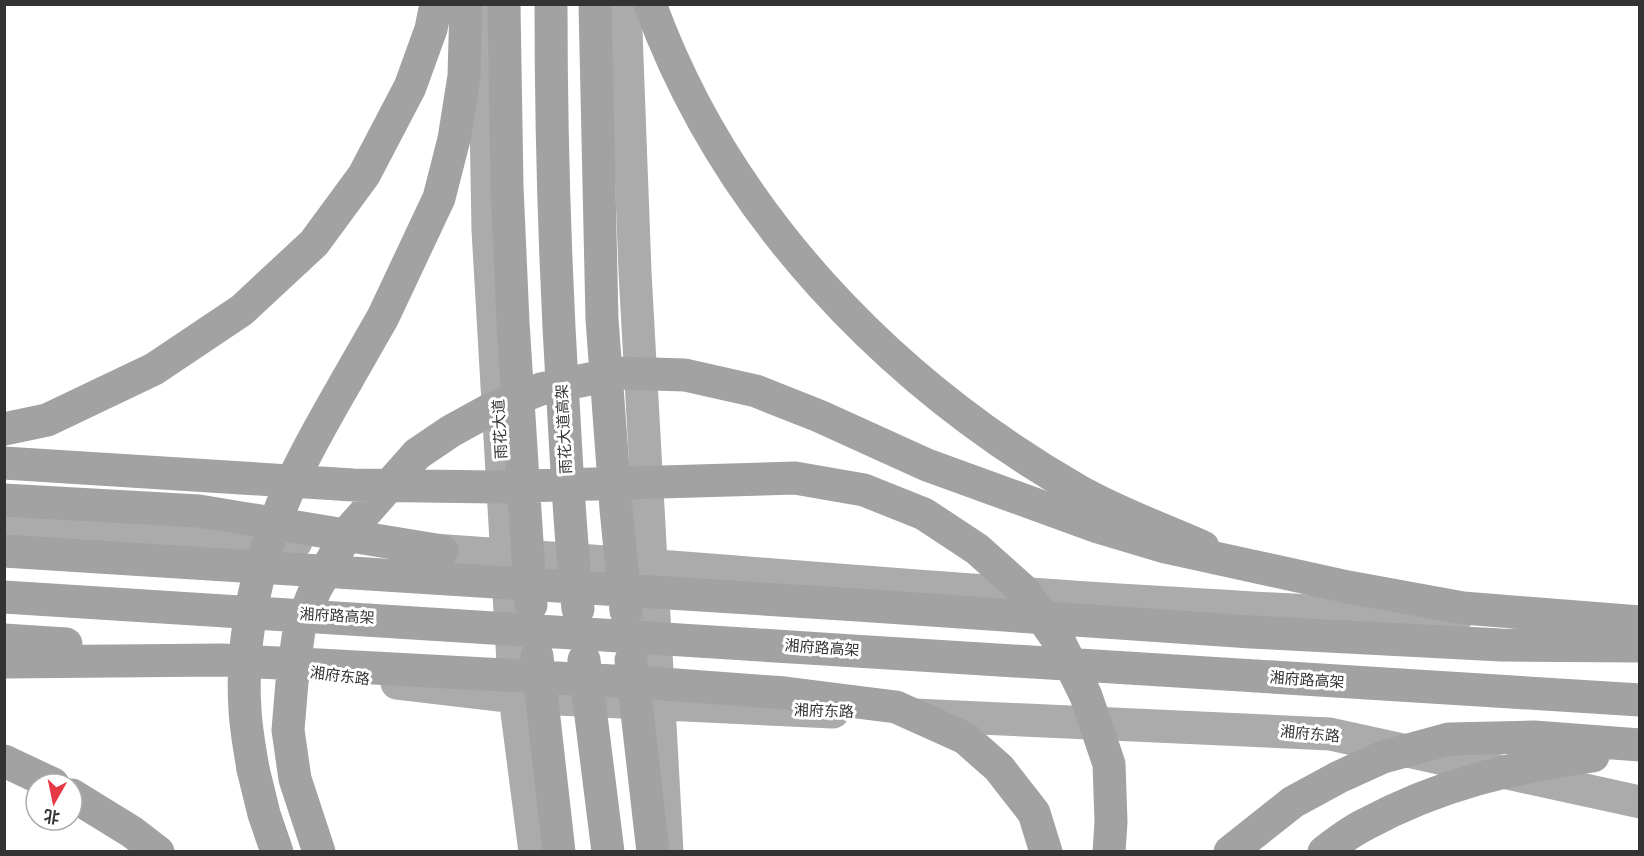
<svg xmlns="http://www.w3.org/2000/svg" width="1644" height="856" font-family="'Fira Sans Condensed','Noto Sans SC',sans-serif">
  <rect width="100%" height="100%" fill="#fff"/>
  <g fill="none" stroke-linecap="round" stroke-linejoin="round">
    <path stroke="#ababab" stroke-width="33" d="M484,4l4,226 27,467 20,155
      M625,4l10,268 32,580
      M4,525l292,17
      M414,549c252,15 503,40 755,54 96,5 192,13 289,12
      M397,683l118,14 318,15
      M915,715l415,19 310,68"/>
    <path stroke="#a2a2a2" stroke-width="33" d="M650,4c76,209 239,378 429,487 39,22 83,38 124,56
      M347,380l36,-63 56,-119 15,-59 10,-63 2,-72
      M4,429l43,-9 107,-51 88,-59 72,-67 50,-68 46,-88 21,-58 5,-25
      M4,500l195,11 243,40
      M4,640l62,4
      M4,761l49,23
      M253,769l11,45 13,38
      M72,795l60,37 26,20"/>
    <path stroke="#a2a2a2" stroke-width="33" d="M504,4l3,182 6,136 18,283
      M551,4c0,132 4,264 12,396 4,70 7,139 15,209
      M595,4l7,315 14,190 10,102
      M4,463l349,22 141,2 301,-9 69,12 60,24 53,35 47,42 36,52 26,53 23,68 2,58 -2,30
      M4,551l854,54 393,27 250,13 139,1
      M4,597c546,32 1090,72 1636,103
      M537,656l22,196
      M584,660l24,192
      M631,660l22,192
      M4,662l218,-2 97,5 331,18 135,10 111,14 69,31 34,30 35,45 12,39
      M253,769c-3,-19 -7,-39 -8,-59 -5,-73 13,-150 42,-217 17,-39 39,-76 60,-113
      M319,852l-24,-73 -7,-49 4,-48 7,-52 16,-40 33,-58 69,-78 34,-23 40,-22 50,-20 78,-16 66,2 71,16 63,25 108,49 171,62 67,20 183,40 115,21 177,14
      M1230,852l63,-50 46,-25 44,-20 66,-18 85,-2 106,8
      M1324,852c13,-10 27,-21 42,-28 72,-39 146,-57 227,-68"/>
  </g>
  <g text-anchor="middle" stroke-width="6" stroke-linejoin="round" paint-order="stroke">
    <g font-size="15" fill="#333" stroke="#fff">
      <text transform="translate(500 429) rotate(-93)" y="5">雨花大道</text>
      <text transform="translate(564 429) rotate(-93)" y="5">雨花大道高架</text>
      <text transform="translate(337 616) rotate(3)" y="5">湘府路高架</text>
      <text transform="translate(822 648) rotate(4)" y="5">湘府路高架</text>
      <text transform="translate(340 676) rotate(7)" y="5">湘府东路</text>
      <text transform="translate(1307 680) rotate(4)" y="5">湘府路高架</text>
      <text transform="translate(824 711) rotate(2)" y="5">湘府东路</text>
      <text transform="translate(1310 734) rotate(5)" y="5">湘府东路</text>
    </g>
  </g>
  <rect width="1644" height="856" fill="none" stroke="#333333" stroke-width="12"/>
  <g transform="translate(54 802) rotate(189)"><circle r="28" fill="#ffffff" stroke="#adadad" stroke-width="1.5"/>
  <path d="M0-4.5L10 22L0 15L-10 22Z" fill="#e63946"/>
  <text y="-9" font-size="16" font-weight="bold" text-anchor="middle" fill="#333333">北</text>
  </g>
</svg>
